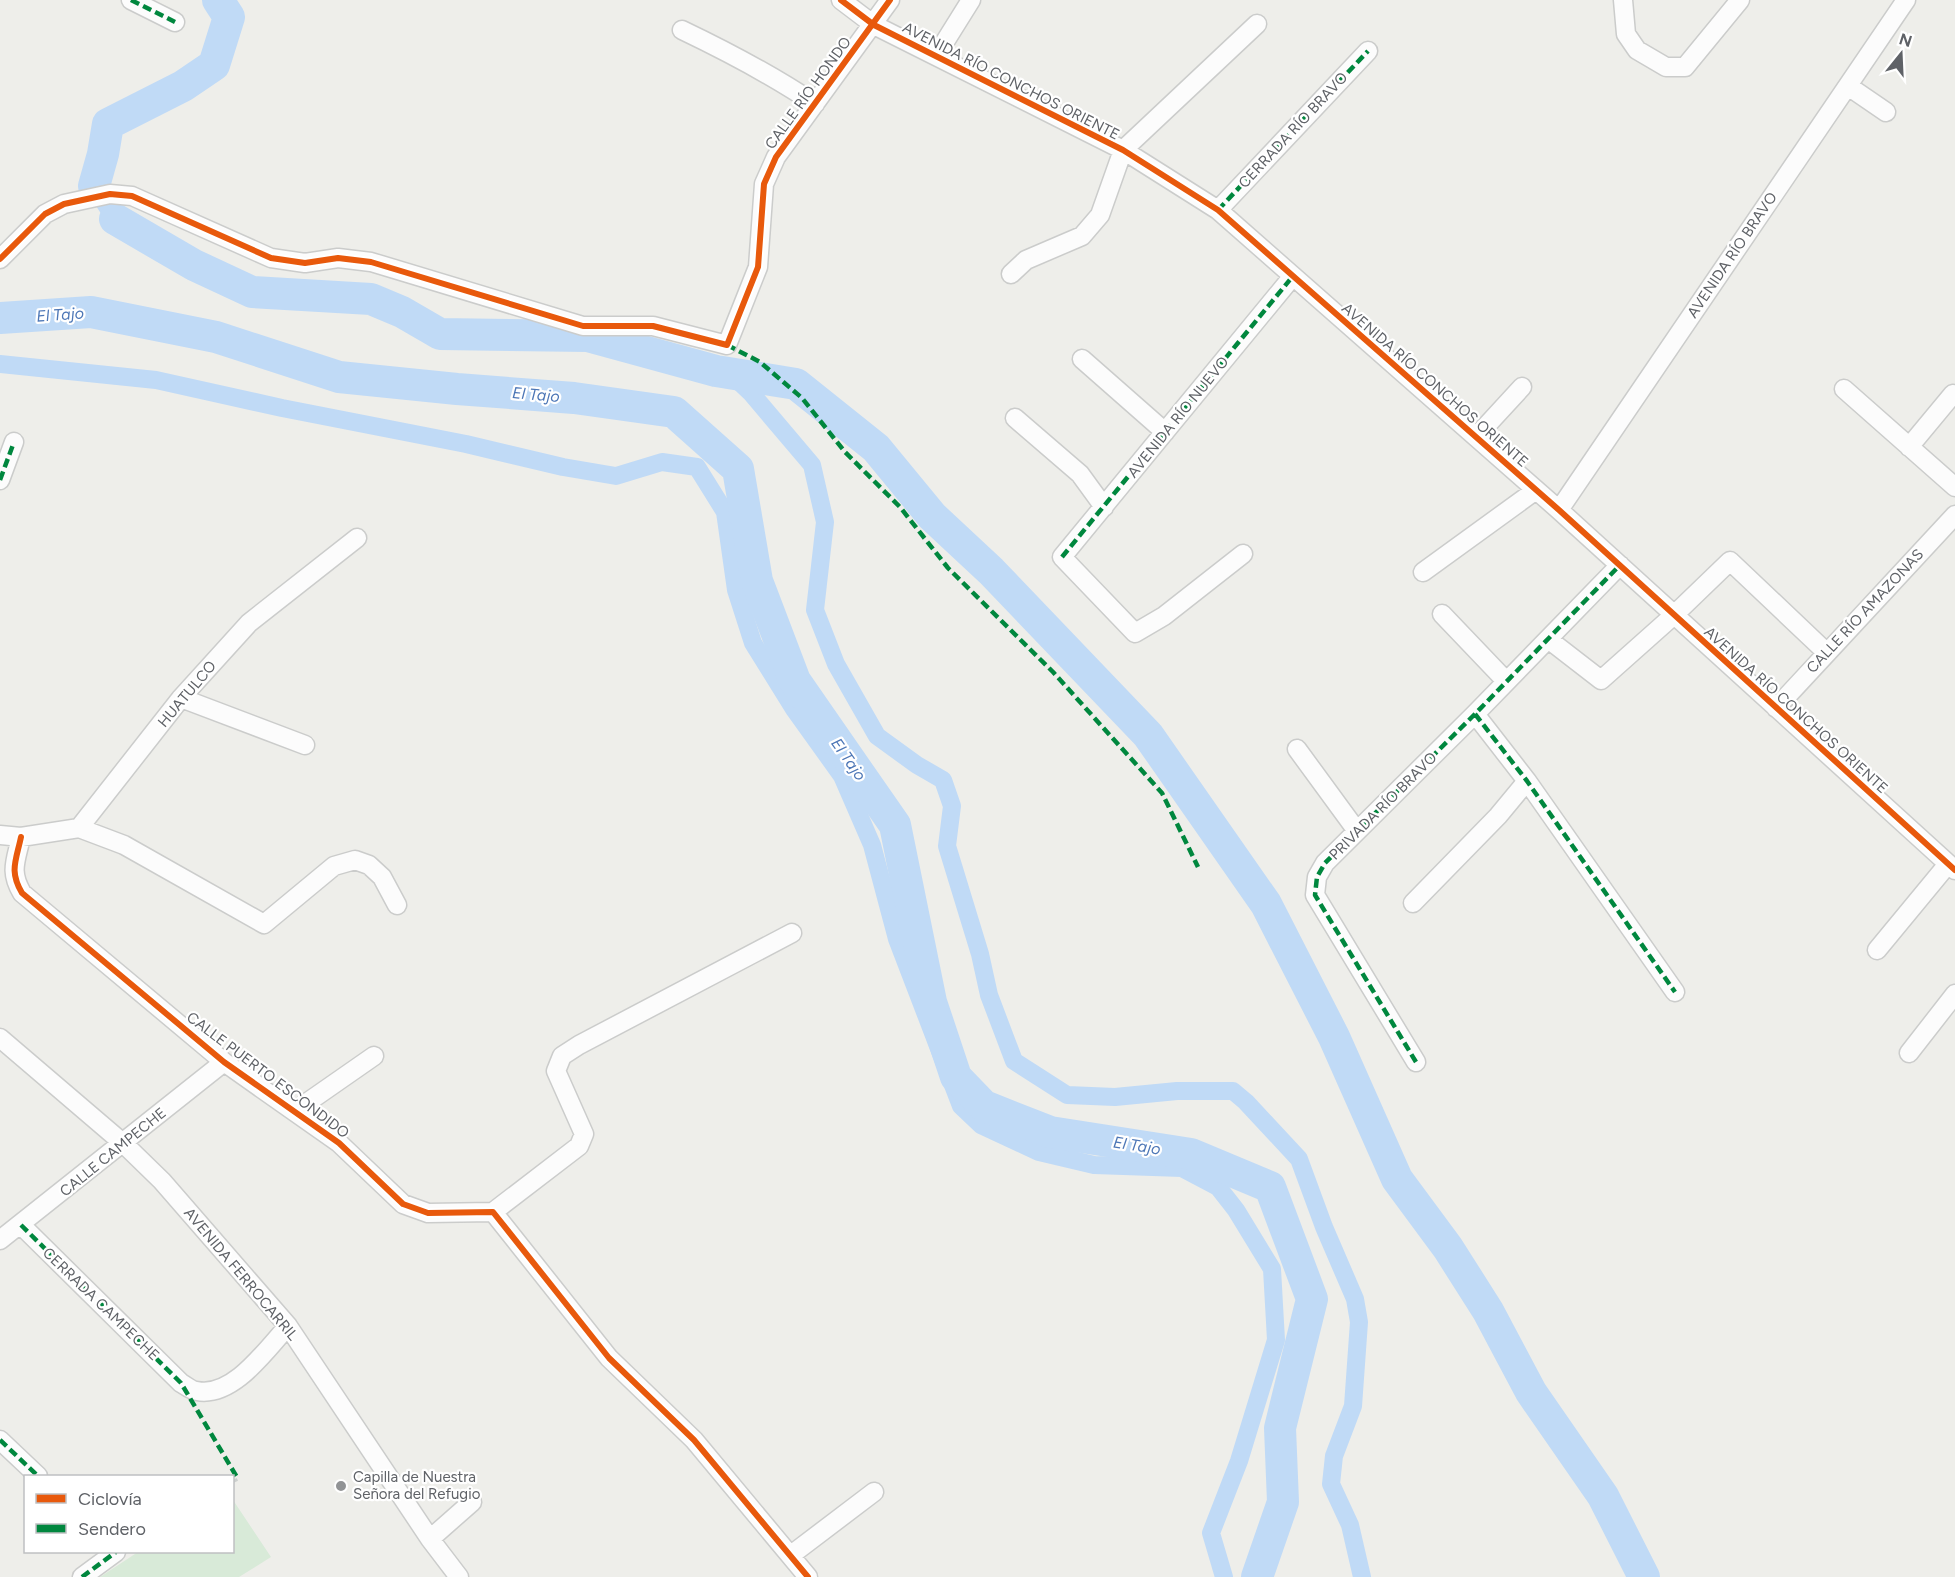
<svg xmlns="http://www.w3.org/2000/svg" width="1955" height="1577" font-family="Figtree,sans-serif">
  <rect width="100%" height="100%" fill="#eeeeea"/>
  <path fill="#d8ead8" d="M233,1500l38,57 -32,20h-139l38,-25h94z"/>
  <g fill="none" stroke-linecap="round" stroke-linejoin="round">
    <path stroke="#c0daf6" stroke-width="18" d="M94,186l21,33
      M0,364l156,16 126,28 184,36 97,23 53,9 46,-14 35,5 28,45 11,78 17,53 41,66 48,67 30,69 25,94 64,167 20,19 58,27 55,13 88,3 36,19 18,23 36,59 4,71 -37,121 -28,72 13,44
      M730,373l21,20 61,72 13,57 -10,88 21,54 41,72 40,29 26,15 9,26 -5,40 33,108 9,41 25,66 53,34 48,2 62,-6h56l13,11 53,57 25,68 31,72 4,23 -6,84 -19,50 -3,28 19,41 12,52"/>
    <path stroke="#c0daf6" stroke-width="32" d="M94,186l9,-32 5,-30 75,-38 31,-21 15,-48 -11,-17
      M115,219l79,46 58,27 119,7 31,13 38,22 148,2 128,35 80,13 80,64 56,68 59,55 157,164 118,169 68,133 63,142 51,69 40,63 43,81 72,104 41,81
      M0,318l91,-6 125,25 123,40 118,12 117,9 100,14 64,57 19,112 38,100 100,144 36,177 25,75 28,29 66,26 141,22 79,33 42,112 -32,129 3,74 -26,75"/>
    <defs>
      <path id="minor" d="M131,0l44,22
        M841,0l33,25 249,125 95,60 341,300 396,360
        M1623,0l3,34 11,16 29,17h19l55,-67
        M682,30c46,22 90,45 133,74
        M936,56l35,-56
        M1848,86l38,26
        M1218,210l150,-159
        M0,259l45,-45 19,-10 46,-10 22,2 139,62 34,5 33,-5 33,4 212,64h70l74,19 31,-78 6,-83 12,-27 114,-157
        M1011,274l15,-14 56,-24 18,-21 23,-65 134,-126
        M1082,359l83,73
        M1844,389l111,98
        M1015,418l65,56 24,33
        M1476,437l46,-50
        M1909,447l44,-53
        M0,480l14,-38
        M1559,510l347,-510
        M1243,554l-79,62 -29,17 -73,-76 231,-281
        M1423,572l113,-82
        M1442,614l64,67
        M1548,639l53,41 73,-65 56,-54 96,91
        M181,698l124,47
        M1776,708l179,-193
        M1475,714l52,67 148,211
        M1297,749l60,82
        M79,828l45,17 140,79 70,-58 21,-6 14,5 13,12 15,28
        M0,835l21,2 58,-9 102,-130 68,-75 108,-85
        M21,837c-5,24 -12,34 1,56l202,169 115,81 64,61 25,9 65,-1 116,146 85,82 114,137
        M1413,903l85,-87 29,-35
        M1877,950l71,-86
        M0,1038l124,106 38,37 126,145 142,213 29,38
        M1909,1053l46,-59
        M1416,1062l-101,-167 2,-18 8,-14 150,-149 145,-149
        M295,1111l79,-55
        M493,1212l86,-66 5,-12 -28,-63 6,-15 17,-11 213,-112
        M21,1225l160,158c5,3 11,8 16,8 36,7 69,-41 91,-65
        M0,1240l224,-178
        M0,1440l38,36
        M430,1539l42,-37
        M791,1555l83,-63
        M82,1577l34,-25"/>
    </defs>
    <use href="#minor" stroke="#cbcccb" stroke-width="21"/>
    <path stroke="#ccd0ce" stroke-width="3" stroke-dasharray="6 3" stroke-linecap="butt" d="M232,1482l6,-3"/>
    <use href="#minor" stroke="#fcfcfc" stroke-width="18"/>
    <path stroke="#00873e" stroke-width="4.5" stroke-dasharray="9 4.5" stroke-linecap="butt" d="M131,0l44,22
      M1218,210l150,-159
      M727,345l33,17 42,36 43,54 55,55 48,61 105,104 109,121 36,74
      M0,480l14,-38
      M1062,557l231,-281
      M1475,714l52,67 148,211
      M1416,1062l-101,-167 2,-18 8,-14 150,-149 145,-149
      M21,1225l160,158 57,96
      M0,1440l38,36
      M82,1577l34,-25"/>
    <defs>
      <path id="cycleway" d="M841,0l33,25 249,125 95,60 341,300 396,360
        M0,259l45,-45 19,-10 46,-10 22,2 139,62 34,5 33,-5 33,4 212,64h70l74,19 31,-78 6,-83 12,-27 114,-157
        M21,837c-5,24 -12,34 1,56l202,169 115,81 64,61 25,9 65,-1 116,146 85,82 114,137"/>
    </defs>
    <use href="#cycleway" stroke="#fff" stroke-width="10"/>
    <use href="#cycleway" stroke="#e8590c" stroke-width="6"/>
  </g>
  <circle fill="#919395" stroke="#fff" stroke-width="2" cx="341" cy="1486" r="6"/>
  <g text-anchor="middle" stroke-width="4.5" stroke-linejoin="round" paint-order="stroke">
    <g font-size="15" fill="#5f6267" stroke="#fff">
      <text transform="translate(1011 81) rotate(27)" y="5">AVENIDA RÍO CONCHOS ORIENTE</text>
      <text transform="translate(808 93) rotate(-54)" y="5">CALLE RÍO HONDO</text>
      <text transform="translate(1293 130) rotate(-47)" y="5">CERRADA RÍO BRAVO</text>
      <text transform="translate(1732 255) rotate(-56)" y="5">AVENIDA RÍO BRAVO</text>
      <text transform="translate(1435 385) rotate(41)" y="5">AVENIDA RÍO CONCHOS ORIENTE</text>
      <text transform="translate(1178 417) rotate(-51)" y="5">AVENIDA RÍO NUEVO</text>
      <text transform="translate(1865 611) rotate(-47)" y="5">CALLE RÍO AMAZONAS</text>
      <text transform="translate(187 694) rotate(-50)" y="5">HUATULCO</text>
      <text transform="translate(1796 710) rotate(42)" y="5">AVENIDA RÍO CONCHOS ORIENTE</text>
      <text transform="translate(1383 806) rotate(-45)" y="5">PRIVADA RÍO BRAVO</text>
      <text transform="translate(268 1075) rotate(37)" y="5">CALLE PUERTO ESCONDIDO</text>
      <text transform="translate(113 1152) rotate(-39)" y="5">CALLE CAMPECHE</text>
      <text transform="translate(241 1274) rotate(50)" y="5">AVENIDA FERROCARRIL</text>
      <text transform="translate(101 1304) rotate(44)" y="5">CERRADA CAMPECHE</text>
    </g>
    <g font-size="15" fill="#5f6267" stroke="#fff" text-anchor="start">
      <text x="353" y="1482">Capilla de Nuestra<tspan x="353" dy="17">Señora del Refugio</tspan></text>
    </g>
    <g font-size="16" font-style="italic" fill="#4c76b6" stroke="#fff">
      <text transform="translate(60 314) rotate(-4)" y="6">El Tajo</text>
      <text transform="translate(536 394) rotate(5)" y="6">El Tajo</text>
      <text transform="translate(849 759) rotate(55)" y="6">El Tajo</text>
      <text transform="translate(1137 1145) rotate(9)" y="6">El Tajo</text>
    </g>
  </g>
  <rect x="24" y="1475" width="210" height="78" fill="#ffffff" stroke="#bfc0c2" stroke-width="1.5"/>
  <rect x="36" y="1494" width="30" height="9" fill="#e8590c" stroke="#bfc0c2" stroke-width="1.5"/>
  <text x="78" y="1505" font-size="18" fill="#5f6267">Ciclovía</text>
  <rect x="36" y="1524" width="30" height="9" fill="#00873e" stroke="#bfc0c2" stroke-width="1.5"/>
  <text x="78" y="1535" font-size="18" fill="#5f6267">Sendero</text>
  <g transform="translate(1901 54) rotate(18)" stroke="#ffffff" stroke-width="4.5" paint-order="stroke">
  <path d="M0-4.5L10 22L0 15L-10 22Z" fill="#5f6267"/>
  <text y="-9" font-size="16" font-weight="bold" text-anchor="middle" fill="#5f6267">N</text>
  </g>
</svg>
